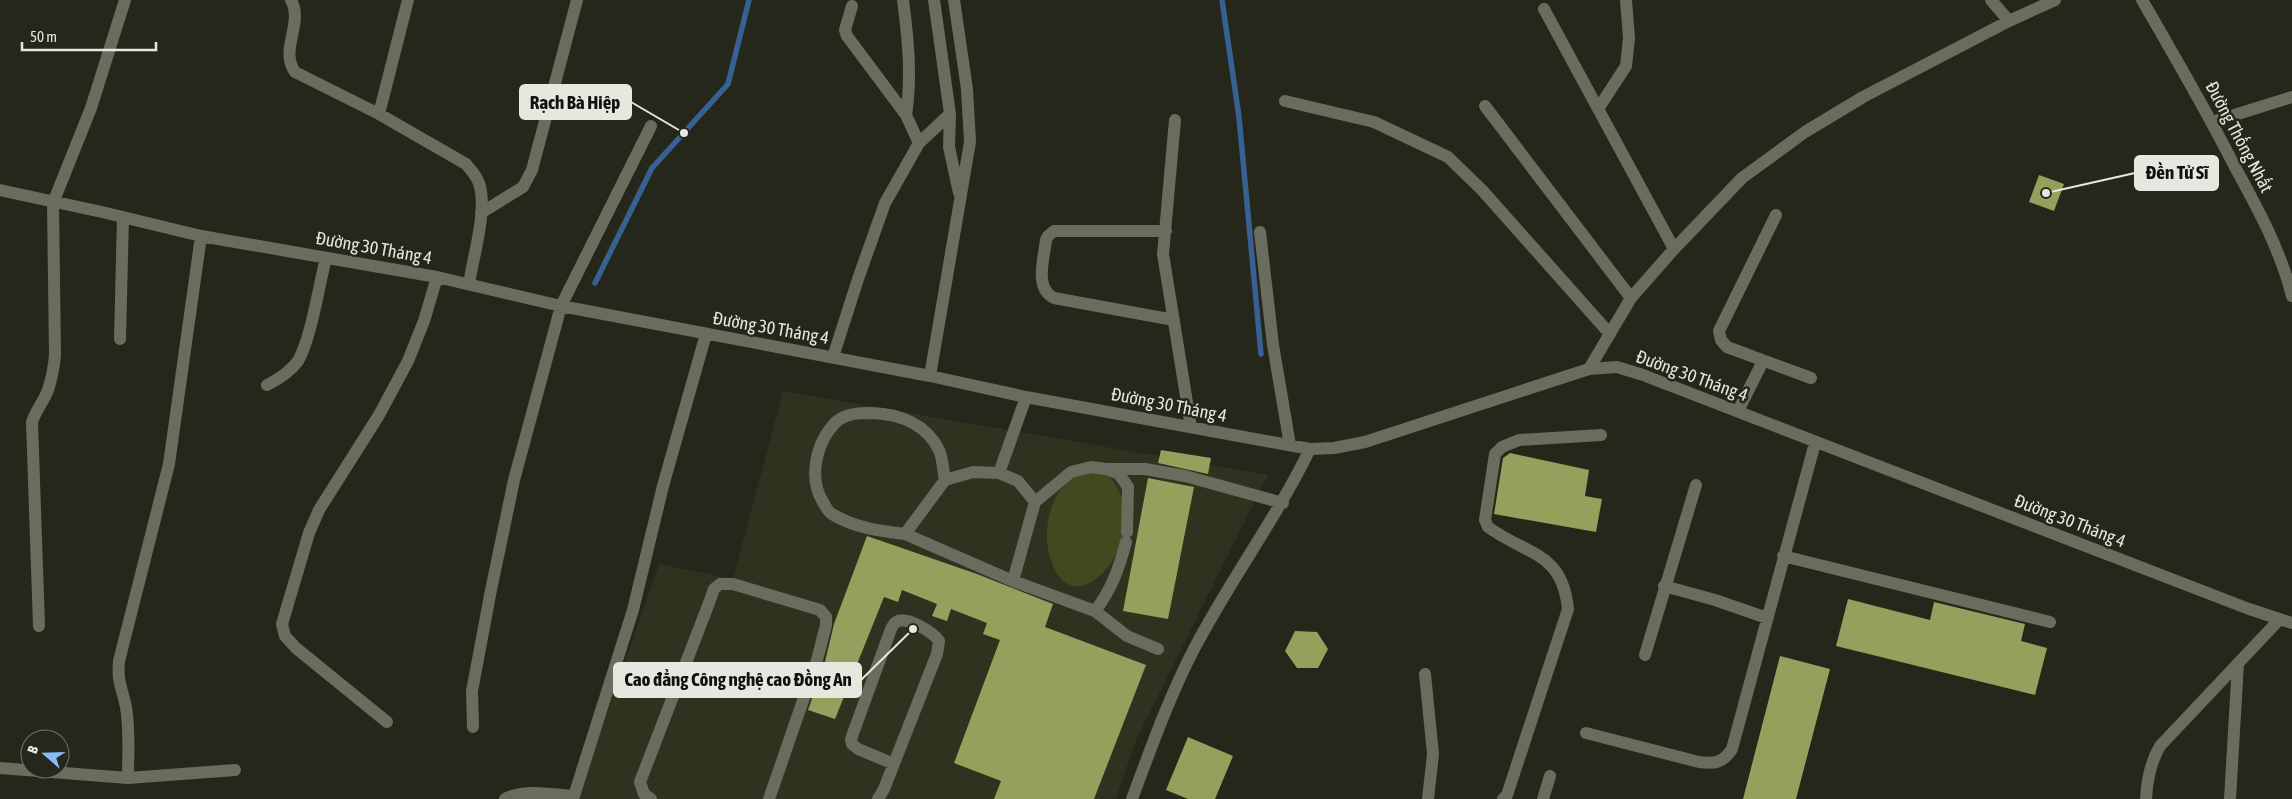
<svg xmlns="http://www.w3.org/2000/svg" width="2292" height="799" font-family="'Asap Condensed',sans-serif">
  <rect width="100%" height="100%" fill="#25271b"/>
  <path fill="#2e321f" d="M783,391l485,84 -132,265 -20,59h-539l82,-235 74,15z"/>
  <path fill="#414920" d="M1084,472l23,2c17,18 22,39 15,63 -6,20 -12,32 -29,44 -45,32 -72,-83 -9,-109z"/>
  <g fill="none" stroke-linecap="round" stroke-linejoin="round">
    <path stroke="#386193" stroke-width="5.5" d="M1222,0l17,117 22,237
      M595,283l57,-115 76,-84 21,-84"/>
  </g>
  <path fill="#93a15c" d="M2039,175l25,9 -10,27 -25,-9z
    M1161,450l50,8 -3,16 -50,-11z
    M1510,453l79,17 -4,26 17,3 -6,33 -102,-18 9,-56z
    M1148,478l46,9 -26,132 -45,-8z
    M867,536l110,38 76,30 -8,23 101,38 -52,134h-100l7,-18 -47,-18 46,-123 -17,-6 4,-11 -36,-14 -4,12 -15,-5 5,-12 -35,-14 -4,12 -14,-5 -49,122 -27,-9 17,-48 9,-38z
    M1848,599l82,21 4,-18 91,22 -4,17 26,7 -12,47 -199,-49z
    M1295,631l22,1 11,17 -10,19h-21l-12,-17z
    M1780,656l50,13 -34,130h-53z
    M1188,737l45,19 -18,43h-27l-22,-9z"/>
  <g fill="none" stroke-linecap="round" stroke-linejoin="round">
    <path stroke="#6a6d5e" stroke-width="12" d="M291,0c13,23 -12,50 4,72l84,42 87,50c5,6 10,11 13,19 9,27 -6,74 -10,101
      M903,0c5,38 9,77 3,115
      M934,0l16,114 -1,33 10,46
      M1991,0l18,21
      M2142,0c32,55 64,110 93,167 23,42 45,82 57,129
      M852,6l-7,24 2,6 59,79 13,28
      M1544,9l130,240
      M1285,101l89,21 74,35 34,33 128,144
      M1485,106l146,192
      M1598,109l28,-43 3,-28 -3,-38
      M379,114l29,-114
      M1175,120l-12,134 28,173
      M2212,122l80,-25
      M0,190l102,22 99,24 236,41 124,29 369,70 96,21 284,52 24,-1 31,-6 224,-73 28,-2 26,8 606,234 43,14
      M481,213l42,-26 9,-17 45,-170
      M1776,215l-57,116 2,9 6,7 84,31
      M1166,231h-112l-6,5 -2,4c-2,19 -12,48 8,58l120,22
      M1260,232l13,113 17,100
      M120,339l3,-122
      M833,357l25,-78 27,-76 34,-60 31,-29
      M1589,369l42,-71 43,-49 68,-71 63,-46 58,-35 146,-76 46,-21
      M930,376l40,-234 -3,-53 -13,-89
      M267,385c12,-6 23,-13 31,-24 13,-22 21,-76 28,-103
      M1738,411l25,-50
      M1109,469h36l40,7 98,27
      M999,473l19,8 17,21
      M945,480c-2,-9 -2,-21 -6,-30 -13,-26 -39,-36 -67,-37 -12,0 -26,0 -36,9 -20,20 -28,56 -13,80 3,5 5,10 9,12 23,14 48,17 73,20l40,-54 28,-8 26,1 27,-76
      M905,534l108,47 82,30c17,-22 24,-43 31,-69
      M1783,556l267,66
      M1013,581l22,-79 36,-30 20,-5 15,2 13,5 9,13 -1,45
      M1664,586l51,14 52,18
      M1095,611l32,25 31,13
      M39,626l-7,-204c4,-12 12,-21 16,-32 4,-12 6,-23 7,-35l-2,-152 38,-95 34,-108
      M1645,655l51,-170
      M1425,674l8,80 -5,45
      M387,722l-91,-74 -11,-12 -3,-12 27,-91 10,-23 60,-95 29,-54 16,-40 13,-44
      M473,727l-1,-36 19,-101 23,-110 47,-174 90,-180
      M1586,733l113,29c16,2 24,1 33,-13l83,-306
      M0,768l128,10c0,-23 2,-48 -2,-71 -4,-19 -9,-25 -7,-46l50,-197 32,-228
      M128,778l107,-8
      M505,799c20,-11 47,-4 69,-3
      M573,799l60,-189 30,-124 43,-152
      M651,799l-7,-5 -4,-12 69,-179 5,-14 6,-5h13l87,26 6,7v8l-9,35 -48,139
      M878,799l6,-10 53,-135 2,-13c-5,-8 -33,-26 -43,-19 -2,1 -4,5 -5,7l-40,110 1,5 6,5 36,15
      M1132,799c19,-51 37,-102 62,-150 36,-69 82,-130 116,-200
      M1503,799l4,-4 61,-186c-6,-58 -40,-53 -80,-82l-3,-7 10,-66 7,-7 17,-7 82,-5
      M1543,799l7,-23
      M2146,799c1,-19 4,-36 14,-53l119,-126
      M2230,799l8,-136"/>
  </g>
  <g text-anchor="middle" stroke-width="5" stroke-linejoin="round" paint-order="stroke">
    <g font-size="18" fill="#e6e8df" stroke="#25271b">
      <text transform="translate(2239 137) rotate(62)" y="6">Đường Thống Nhất</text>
      <text transform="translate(374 248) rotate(10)" y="6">Đường 30 Tháng 4</text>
      <text transform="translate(771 328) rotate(10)" y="6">Đường 30 Tháng 4</text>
      <text transform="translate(1692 376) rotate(20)" y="6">Đường 30 Tháng 4</text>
      <text transform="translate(1169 405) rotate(11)" y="6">Đường 30 Tháng 4</text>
      <text transform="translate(2070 521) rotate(21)" y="6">Đường 30 Tháng 4</text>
    </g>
  </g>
  <path fill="none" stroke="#e6e8df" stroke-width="2" d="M684 133L631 102M2046 193L2135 173M913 629L861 680"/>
  <g fill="#e6e8df" stroke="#25271b" stroke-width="2">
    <circle cx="684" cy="133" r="5"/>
    <circle cx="2046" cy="193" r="5"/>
    <circle cx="913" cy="629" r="5"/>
  </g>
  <g fill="#e6e8df" stroke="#e6e8df" stroke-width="2">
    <rect x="520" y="85" width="111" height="34" rx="5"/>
    <rect x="2135" y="156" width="83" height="34" rx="5"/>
    <rect x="614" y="663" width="247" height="34" rx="5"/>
  </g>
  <g font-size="19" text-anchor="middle" font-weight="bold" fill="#111">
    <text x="575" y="109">Rạch Bà Hiệp</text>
    <text x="2177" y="179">Đền Tử Sĩ</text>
    <text x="738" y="686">Cao đẳng Công nghệ cao Đồng An</text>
  </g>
  <g transform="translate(45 754) rotate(290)"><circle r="24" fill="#25271b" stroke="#727469"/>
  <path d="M0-4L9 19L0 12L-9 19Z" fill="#86bbfb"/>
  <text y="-8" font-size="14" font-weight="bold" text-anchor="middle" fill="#e6e8df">B</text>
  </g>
  <path d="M22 42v8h134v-8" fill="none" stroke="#e6e8df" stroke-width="2.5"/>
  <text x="30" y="42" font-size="15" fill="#e6e8df" stroke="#25271b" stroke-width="4" paint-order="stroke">50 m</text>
</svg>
